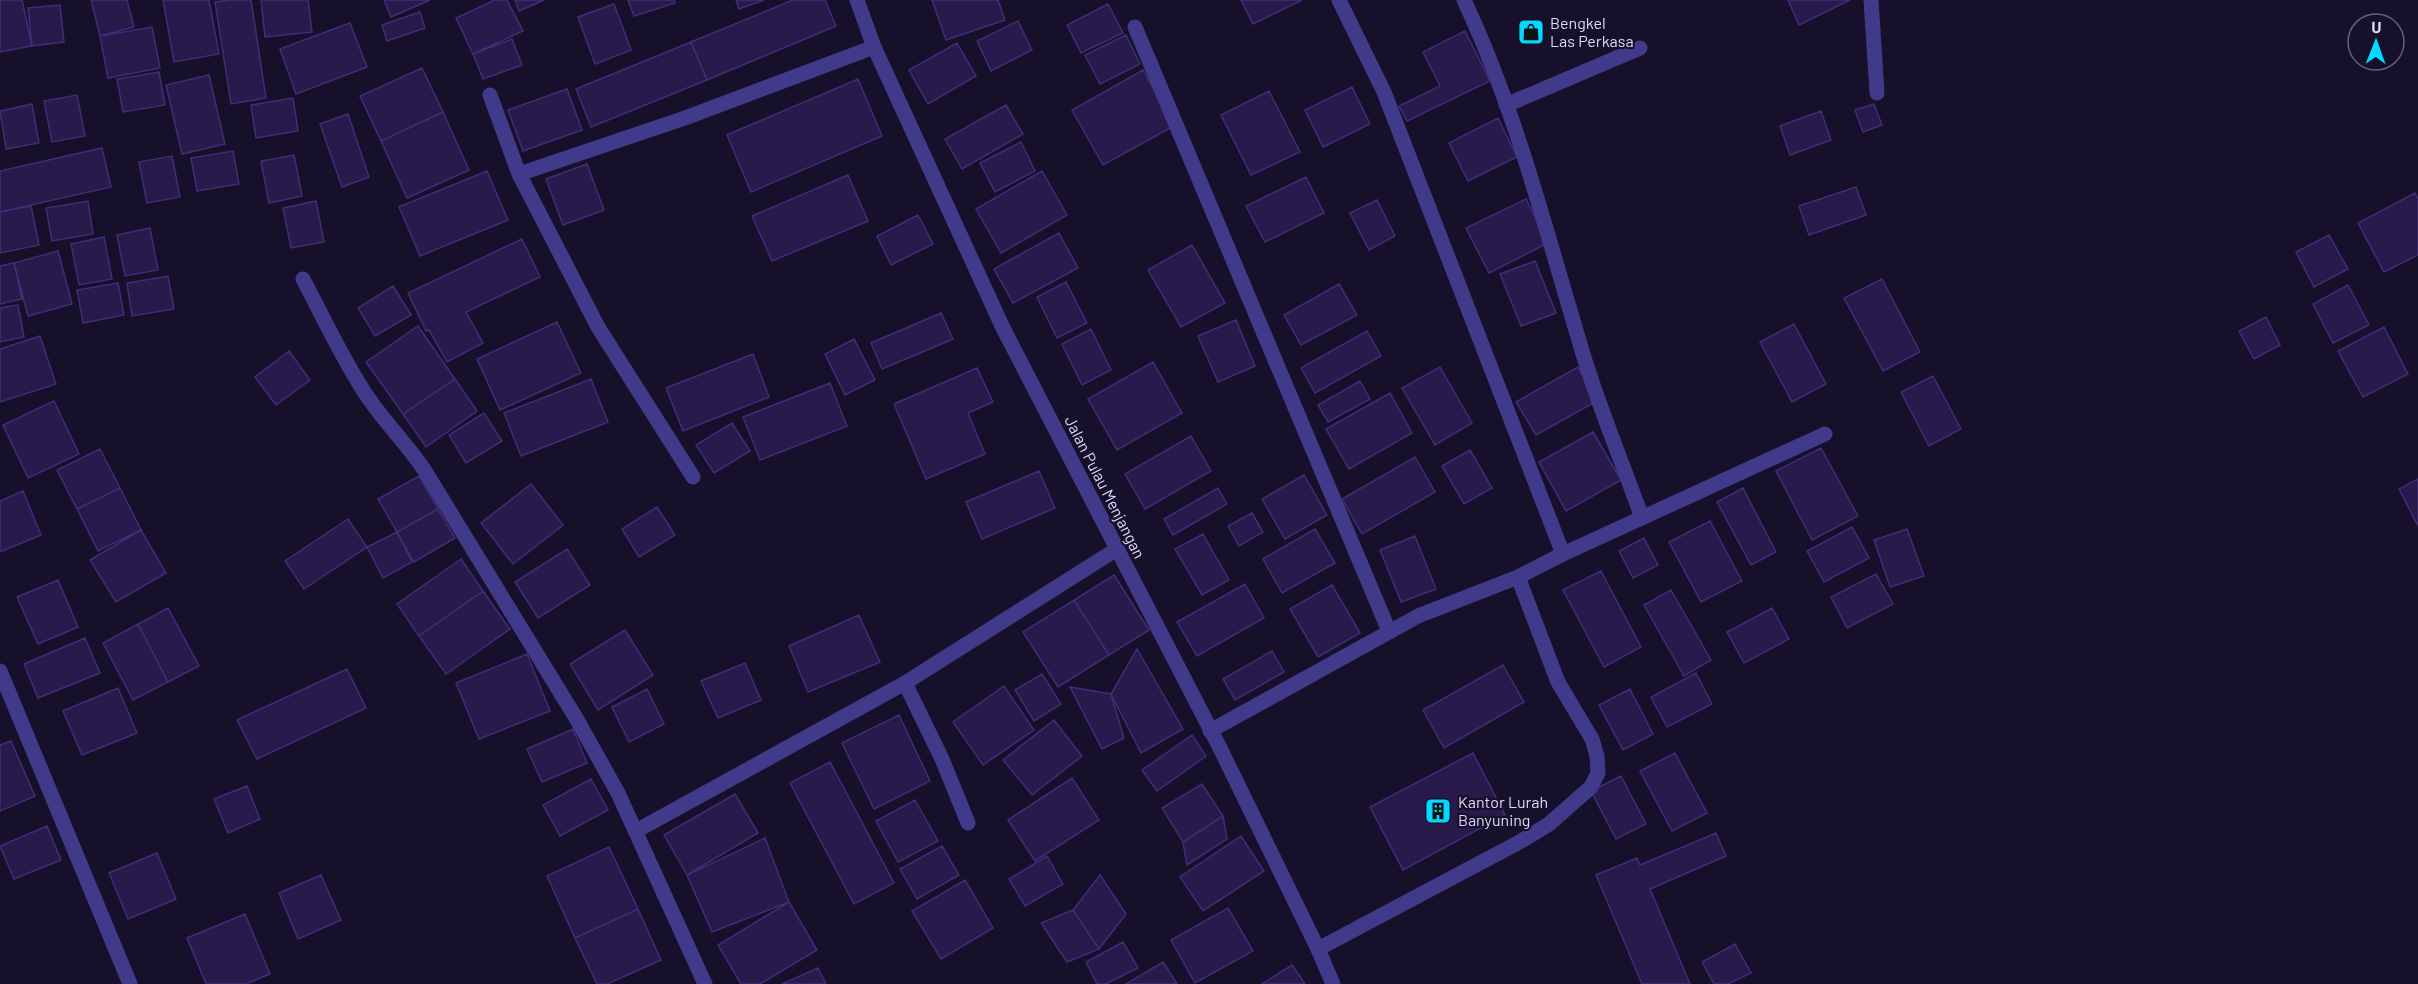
<svg xmlns="http://www.w3.org/2000/svg" width="2418" height="984" font-family="Barlow,sans-serif">
  <rect width="100%" height="100%" fill="#16102a"/>
  <path fill="#281b4b" stroke="#402d78" stroke-width="1.5" d="M0,0h22l10,46 -32,6z
    M91,0h36l7,27 -34,9z
    M163,0h46l10,54 -45,8z
    M231,0h20l15,98 -35,6 -16,-102z
    M261,0h47l4,32 -47,5z
    M384,0h46l-39,17z
    M495,0h12l16,31 -50,23 -17,-36z
    M515,0h29l-25,11z
    M628,0h46l1,3 -41,13z
    M736,0h28l-25,9z
    M793,0h32l11,26 -129,54 -16,-38z
    M932,0h66l7,20 -59,20z
    M1241,0h61l-49,24z
    M1788,0h62l-51,25z
    M614,4l17,46 -36,14 -17,-47z
    M1108,4l15,29 -42,20 -14,-28z
    M60,5l4,37 -32,4 -4,-38z
    M420,12l5,16 -38,13 -5,-16z
    M1018,21l14,29 -41,21 -14,-30z
    M350,23l17,44 -71,27 -16,-45z
    M152,27l8,41 -52,10 -8,-42z
    M1465,31l25,50 -83,40 -8,-15 41,-20 -17,-34z
    M1126,35l14,29 -40,20 -15,-29z
    M512,39l10,26 -39,14 -10,-25z
    M691,42l16,38 -116,47 -15,-38z
    M957,43l19,33 -48,28 -19,-34z
    M422,68l21,44 -62,29 -21,-45z
    M1143,70l31,56 -71,39 -31,-55z
    M159,72l6,33 -42,7 -6,-33z
    M209,75l16,69 -43,10 -16,-69z
    M858,79l24,57 -131,56 -24,-57z
    M1352,87l18,37 -47,23 -18,-37z
    M567,89l15,41 -59,21 -15,-41z
    M1269,91l31,61 -49,23 -30,-60z
    M77,95l8,41 -33,6 -8,-41z
    M293,98l5,33 -42,7 -5,-33z
    M32,104l7,39 -33,6 -6,-38z
    M1874,104l8,21 -19,7 -8,-22z
    M1006,105l17,29 -61,35 -17,-30z
    M1821,111l10,29 -41,15 -10,-29z
    M443,112l26,58 -62,28 -26,-57z
    M348,114l21,63 -27,10 -22,-63z
    M1498,118l19,39 -49,24 -19,-38z
    M1021,142l14,29 -40,21 -15,-29z
    M102,148l9,39 -111,25v-41z
    M233,151l6,33 -42,7 -6,-33z
    M294,155l8,41 -33,7 -8,-42z
    M172,156l8,41 -33,6 -8,-41z
    M587,164l17,46 -41,15 -17,-46z
    M487,171l21,49 -88,36 -21,-49z
    M1042,171l25,44 -66,38 -25,-44z
    M848,175l20,46 -96,40 -20,-45z
    M1306,177l18,36 -59,29 -19,-36z
    M1856,187l10,28 -57,20 -10,-29z
    M2415,193l3,6v56l-34,17 -26,-49z
    M1526,199l22,44 -59,30 -23,-45z
    M1377,200l18,36 -26,14 -19,-37z
    M88,201l5,33 -41,7 -6,-33z
    M316,201l8,41 -33,6 -8,-40z
    M31,206l8,39 -39,8v-41z
    M918,215l15,29 -42,21 -14,-29z
    M150,228l8,42 -33,6 -8,-41z
    M1059,233l19,35 -65,35 -19,-34z
    M2329,235l19,34 -34,18 -18,-35z
    M104,237l8,42 -33,6 -8,-41z
    M522,239l18,38 -74,35 17,31 -36,19 -18,-32 -3,1 -18,-38z
    M1192,245l33,58 -44,24 -33,-57z
    M58,251l14,53 -44,12 -14,-53z
    M1535,261l21,52 -35,13 -21,-52z
    M14,263l8,36 -22,5v-38z
    M168,276l6,33 -42,7 -5,-33z
    M1882,279l38,73 -37,19 -39,-73z
    M1066,282l21,41 -30,15 -20,-41z
    M118,283l6,32 -41,8 -6,-33z
    M1339,284l18,31 -56,30 -17,-30z
    M2348,285l21,40 -36,18 -20,-39z
    M393,286l18,29 -36,21 -17,-28z
    M18,305l6,32 -24,5v-34z
    M941,313l12,26 -71,30 -11,-26z
    M2266,317l14,28 -26,14 -15,-28z
    M1236,320l19,46 -37,16 -20,-46z
    M557,322l24,51 -81,37 -23,-51z
    M1794,324l32,60 -34,18 -32,-60z
    M418,326l37,53 -52,35 -37,-52z
    M2384,327l24,47 -45,23 -25,-46z
    M1091,329l20,41 -29,15 -20,-41z
    M1367,331l14,25 -66,37 -14,-25z
    M40,336l16,48 -56,18v-53z
    M854,339l21,41 -30,15 -20,-41z
    M289,351l21,29 -34,25 -21,-28z
    M753,354l16,43 -86,34 -17,-43z
    M1153,362l29,51 -65,37 -29,-51z
    M1440,367l32,56 -37,22 -33,-57z
    M1578,367l19,34 -61,34 -20,-33z
    M977,368l16,34 -25,11 17,41 -59,25 -32,-75z
    M1933,376l28,53 -32,17 -28,-54z
    M455,379l22,32 -51,36 -23,-33z
    M591,379l17,43 -87,34 -17,-43z
    M1360,381l10,18 -42,23 -10,-17z
    M830,383l17,43 -87,34 -17,-43z
    M1390,393l22,40 -63,36 -23,-40z
    M54,401l25,53 -51,24 -25,-53z
    M484,413l18,28 -36,22 -17,-28z
    M732,423l18,28 -36,22 -18,-28z
    M1593,432l28,48 -55,31 -27,-49z
    M1191,436l20,35 -66,38 -20,-35z
    M1821,448l37,68 -46,24 -36,-69z
    M100,449l20,39 -43,21 -20,-39z
    M1470,450l22,38 -28,16 -22,-38z
    M1415,457l20,35 -73,42 -20,-35z
    M1039,471l16,37 -73,31 -16,-37z
    M1304,475l23,40 -42,24 -23,-40z
    M419,476l19,33 -41,23 -19,-33z
    M2418,479v47l-19,-37z
    M531,484l32,41 -50,39 -32,-41z
    M120,488l21,42 -43,21 -21,-42z
    M1218,488l9,16 -54,31 -9,-16z
    M1743,488l33,64 -25,13 -34,-63z
    M23,491l18,44 -41,17v-51z
    M657,507l18,28 -36,22 -17,-28z
    M438,509l17,29 -41,24 -17,-30z
    M1252,513l11,19 -24,14 -11,-20z
    M348,519l19,28 -63,42 -19,-28z
    M1710,521l32,60 -41,21 -32,-60z
    M1852,527l17,31 -45,24 -17,-31z
    M1315,529l20,34 -53,30 -19,-34z
    M1907,529l17,47 -34,11 -16,-47z
    M141,530l25,43 -50,29 -26,-42z
    M397,532l15,30 -29,16 -16,-31z
    M1203,534l26,46 -27,15 -27,-46z
    M1415,536l21,53 -35,13 -21,-52z
    M1644,538l14,27 -25,13 -14,-27z
    M567,549l23,36 -52,33 -23,-36z
    M461,559l22,32 -64,45 -22,-32z
    M1601,571l40,76 -37,20 -41,-77z
    M1876,574l17,30 -46,24 -16,-31z
    M1114,575l35,55 -40,25 -35,-55z
    M58,580l20,47 -40,17 -21,-47z
    M1245,584l19,34 -67,38 -20,-34z
    M1332,585l28,48 -42,24 -28,-48z
    M1671,590l40,70 -27,16 -40,-71z
    M483,591l27,38 -64,45 -27,-38z
    M1074,600l35,55 -51,32 -35,-55z
    M168,608l31,58 -31,16 -30,-58z
    M1772,608l17,31 -45,24 -17,-31z
    M859,615l21,47 -72,30 -19,-46z
    M138,624l30,58 -35,18 -30,-57z
    M625,630l28,45 -55,35 -28,-46z
    M85,638l15,35 -62,25 -14,-34z
    M1137,649l46,80 -42,24 -30,-59z
    M1272,651l12,21 -49,28 -12,-21z
    M527,654l23,57 -71,28 -23,-56z
    M745,663l16,37 -43,18 -17,-37z
    M1503,665l21,37 -80,46 -21,-38z
    M347,669l19,39 -109,51 -20,-39z
    M1696,673l16,31 -45,23 -16,-30z
    M1042,674l19,30 -27,17 -19,-31z
    M1004,686l30,44 -51,35 -30,-43z
    M1070,687l41,7 13,44 -22,11z
    M118,688l19,45 -55,22 -19,-44z
    M647,689l17,35 -35,18 -17,-35z
    M1630,689l23,45 -30,16 -24,-45z
    M899,715l31,66 -56,28 -32,-66z
    M1054,720l28,36 -50,39 -29,-35z
    M573,729l14,34 -45,19 -15,-33z
    M1192,735l14,21 -49,35 -15,-21z
    M11,741l24,55 -35,15v-66z
    M1473,753l32,62 -102,55 -33,-63z
    M1675,753l32,60 -35,18 -32,-60z
    M830,762l64,121 -40,21 -64,-121z
    M1621,776l25,48 -30,15 -25,-48z
    M1072,778l27,42 -64,41 -27,-41z
    M591,779l17,31 -48,26 -17,-31z
    M1202,784l21,32 -40,26 -21,-34z
    M247,786l13,33 -32,14 -14,-34z
    M735,794l23,39 -71,42 -23,-40z
    M915,800l23,41 -40,21 -22,-41z
    M1223,816l4,23 -40,26 -4,-23z
    M47,826l14,34 -47,19 -14,-33z
    M1716,833l10,23 -76,33 40,95h-48l-46,-109 41,-17 3,7z
    M1241,836l23,35 -61,40 -23,-34z
    M765,838l24,64 -77,30 -25,-57z
    M942,846l17,29 -42,24 -17,-30z
    M609,847l29,62 -63,29 -28,-62z
    M157,853l19,46 -48,20 -19,-46z
    M1047,856l16,28 -38,22 -16,-27z
    M321,875l20,45 -43,19 -19,-46z
    M1100,875l26,39 -27,35 -26,-39z
    M965,880l28,48 -52,31 -29,-48z
    M789,902l28,48 -57,34h-19l-23,-39z
    M1228,908l25,43 -58,32 -24,-43z
    M638,909l23,51 -54,24h-10l-22,-46z
    M1073,910l26,39 -32,13 -26,-39z
    M245,914l25,60 -24,10h-40l-19,-46z
    M1123,942l15,26 -32,16h-9l-11,-22z
    M1735,944l16,29 -23,11h-14l-12,-22z
    M1163,962l14,22h-51z
    M1292,965l13,19h-43z
    M818,968l8,16h-44z"/>
  <g fill="none" stroke-linecap="round" stroke-linejoin="round">
    <path stroke="#413a8a" stroke-width="15" d="M1506,105l134,-57"/>
    <path stroke="#413a8a" stroke-width="15" d="M1339,0l45,92 179,462
      M1464,0c53,113 83,235 119,354 17,56 40,110 59,164
      M1871,0l6,93
      M1135,27l254,604
      M490,95l29,79 79,153 95,150
      M519,174l166,-56 189,-71
      M303,279c19,36 37,75 60,111 18,29 43,52 62,81l151,247 42,75 87,191
      M0,671l130,313
      M905,683l37,76 26,64
      M1210,731l208,-115 100,-39 45,-23 262,-120
      M636,831l269,-148 212,-134
      M1318,949l205,-109 26,-16 42,-37 7,-14 -1,-17 -5,-17 -34,-57 -40,-105"/>
    <path stroke="#413a8a" stroke-width="15" d="M857,0l17,47 129,281 217,420 98,201 15,35"/>
  </g>
  <defs>
    <symbol id="shop-square" viewBox="-11 -11 22 22"><rect x="-9" y="-9" width="18" height="18" rx="4" fill="#05d8ff" stroke="#16102a"/><path d="M-5-2.5h2.3a2.7 3.5 0 0 1 5.4 0H5L5.5 6h-11ZM-1.5-2.5h3a1.5 2.3 0 0 0-3 0Z" fill="#111"/></symbol>
    <symbol id="building-square" viewBox="-11 -11 22 22"><rect x="-9" y="-9" width="18" height="18" rx="4" fill="#05d8ff" stroke="#16102a"/><path d="M-4-6H4V6H1V3H-1V6H-4ZM-2.5-4.3h1.7v1.8h-1.7ZM.8-4.3h1.7v1.8H.8ZM-2.5-1h1.7V.8h-1.7ZM.8-1h1.7V.8H.8Z" fill="#111"/></symbol>
  </defs>
  <g fill-rule="evenodd">
    <use href="#shop-square" x="1516" y="17" width="30" height="30"/>
    <use href="#building-square" x="1423" y="796" width="30" height="30"/>
  </g>
  <g text-anchor="middle" stroke-width="4.5" stroke-linejoin="round" paint-order="stroke">
    <g font-size="16" fill="#dfd9ff" stroke="#16102a" text-anchor="start">
      <text x="1550" y="29">Bengkel<tspan x="1550" dy="18">Las Perkasa</tspan></text>
      <text x="1458" y="808">Kantor Lurah<tspan x="1458" dy="18">Banyuning</tspan></text>
    </g>
    <g font-size="16" fill="#dfd9ff" stroke="#16102a">
      <text transform="translate(1105 487) rotate(63)" y="6">Jalan Pulau Menjangan</text>
    </g>
  </g>
  <g transform="translate(2376 42) rotate(1)"><circle r="28" fill="#16102a" stroke="#66607f" stroke-width="1.5"/>
  <path d="M0-4.5L10 22L0 15L-10 22Z" fill="#05d8ff"/>
  <text y="-9" font-size="16" font-weight="bold" text-anchor="middle" fill="#dfd9ff">U</text>
  </g>
</svg>
